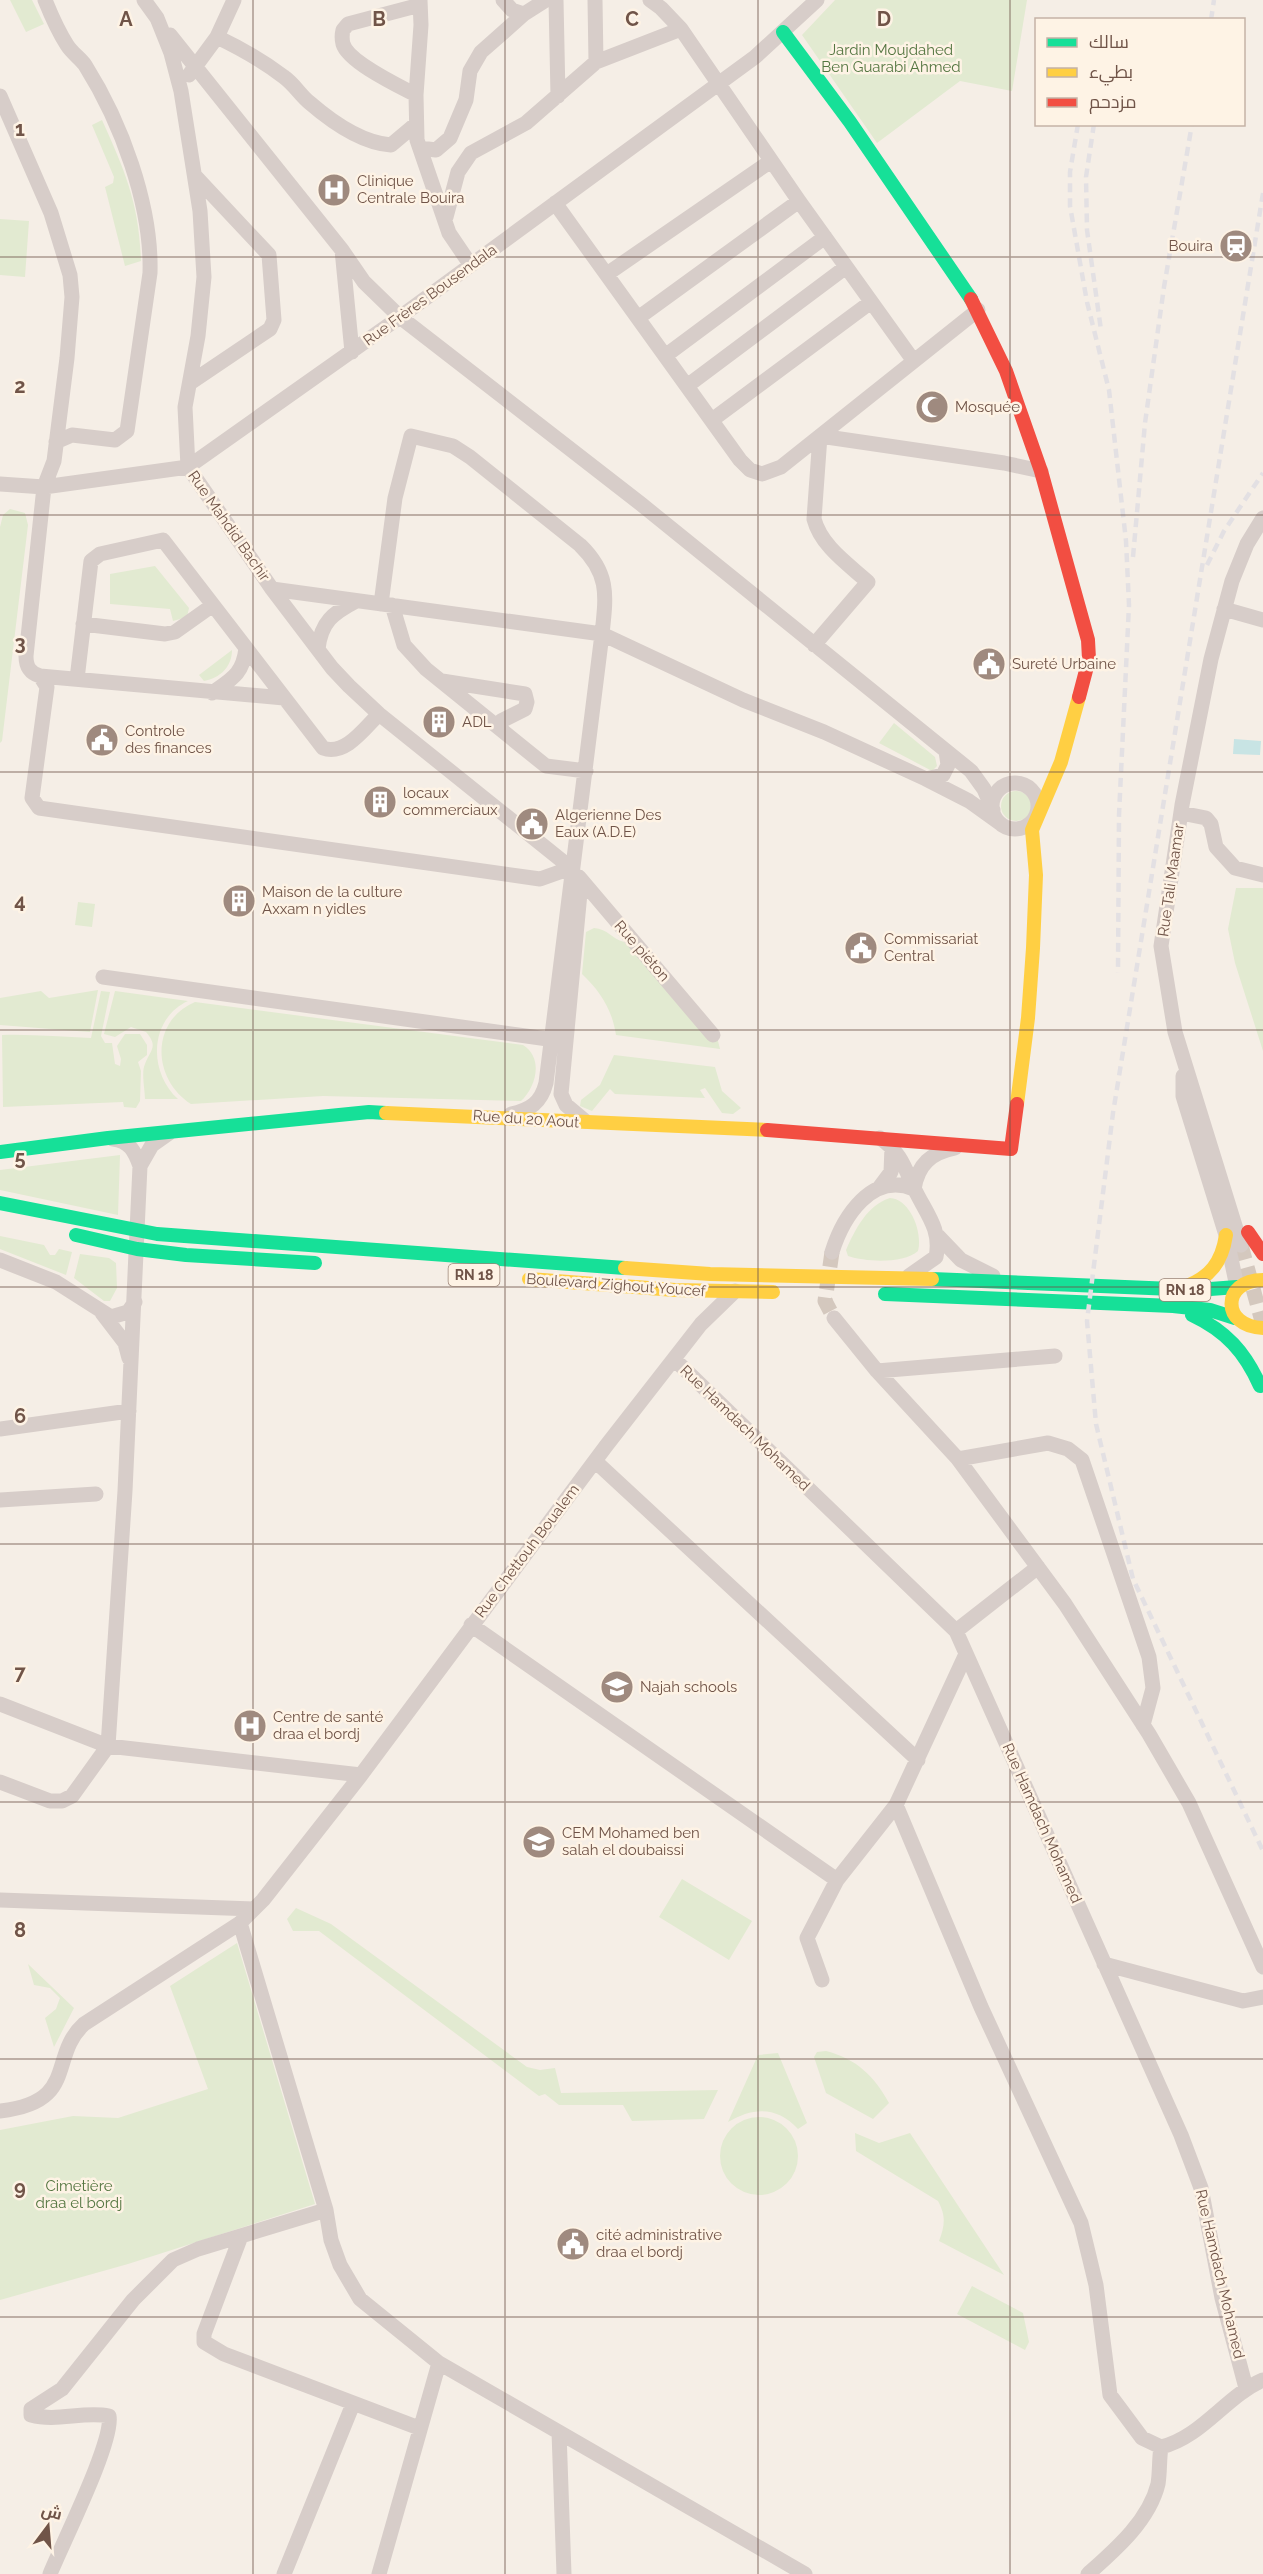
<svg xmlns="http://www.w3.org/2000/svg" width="1263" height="2574" font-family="Raleway,Cairo,sans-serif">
  <rect width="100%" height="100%" fill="#f5eee6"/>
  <path fill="#e2ead1" d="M10,0h22l12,24 -18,8z
    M835,0h192l-15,91 -52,-10 -83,62 -75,-108z
    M102,120c23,51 37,83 39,141l-16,5 -20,-79 8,-4 1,-6 -22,-52z
    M0,219l29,2 -4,56 -25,-2z
    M10,509l15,4 3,12 -26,216 -2,2v-216l3,-12z
    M155,566l34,42 -2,9 -14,4 -3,-12 -60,-5v-30z
    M232,650c0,17 -12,28 -28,31l-5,-6z
    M894,723l41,34 2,9 -5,5 -53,-28z
    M1001 806a15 15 0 1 1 30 0a15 15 0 1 1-30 0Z
    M1236,888h27v163l-28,-88 -7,-34z
    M78,902l17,2 -3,23 -17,-2z
    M594,928c14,1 18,11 30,14l93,95 3,12 -104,-14c-4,-26 -16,-44 -34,-61l4,-42z
    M98,990l-8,42 -90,-7v-27l41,-7 8,7z
    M101,991l9,1 -9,44 4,7h7l3,21 5,2 1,-7 -4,-13 8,-12h15l7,11v10l-9,7 3,9 -1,30 -4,7 -12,-1 -1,-5 -120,5 -1,-72c30,-1 59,2 89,3z
    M115,991l73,10c-39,18 -40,71 -10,98h-33c0,-9 -4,-27 0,-35 5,-14 14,-17 1,-32l-15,-5 -16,10 -11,-3z
    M195,1002l328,43c21,13 13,42 -2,56l-198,-5 -132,8c-39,-25 -41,-83 4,-102z
    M614,1055l101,12 7,24 19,17 -8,6 -11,-1 -17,-25 -5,2 5,8 -90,-4 -5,-5 -18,22 -12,-5 1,-6 19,-15z
    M120,1155l-2,60 -118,-25v-20z
    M890,1198c20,1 33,34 28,53 -15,13 -52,11 -70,5l-2,-6c9,-20 21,-45 44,-52z
    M0,1236l44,9 6,10h5l4,-6 13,3 -6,23 -66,-26z
    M80,1254l29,4 7,5 1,25 -7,13h-6l-30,-23z
    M682,1879l70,42 -23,39 -70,-43z
    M296,1908l35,16 196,143 13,3 15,-2 6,25 157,-3 -14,29 -72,2 -9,-16h-64l-14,-11 -6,2 -220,-165h-26l-6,-12z
    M237,1943l78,261 -187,60 -128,36v-170l73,-14 45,2 90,-29 -38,-103z
    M28,1964l46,44 -20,39 -9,-29 11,-9 4,-11 -10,-10 -16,-3z
    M826,2051c31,8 48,25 63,52l-16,16 -47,-26 -12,-36 3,-5z
    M778,2053l29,70 -9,6c-21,-23 -45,-22 -70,-7l30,-67z
    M720 2156a39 39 0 1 1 78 0a39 39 0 1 1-78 0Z
    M855,2133l24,10 31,-10 94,142 -65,-34c6,-16 7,-25 -1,-40l-82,-50z
    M972,2286l51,27 6,29 -4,8 -68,-36z"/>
  <path fill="#c8e4e4" d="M1234,739l27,2 -1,14 -27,-1z"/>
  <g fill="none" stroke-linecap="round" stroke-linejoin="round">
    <path stroke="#d4c8be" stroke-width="15" stroke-dasharray="15 8" stroke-linecap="butt" d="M1241,1245l22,80
      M832,1252l-7,49 9,17"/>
    <path stroke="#d7cdc9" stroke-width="15" d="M45,0c6,15 13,31 22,45 5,8 13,13 18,20 36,57 67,140 65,208l-23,158 -12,9 -43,-5 -16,7
      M144,0l13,18 14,35 10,38 19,120 4,66 -6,59 -13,71 3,60 84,122 60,79 17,18 30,28 192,154 9,25 -19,201 5,11 19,16
      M420,0l1,25 -5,70 1,45 32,93 21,31
      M503,0l9,10 12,4
      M556,0l2,96
      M595,0l1,62
      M650,0l11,8 20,21 118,172 114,159
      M170,35l172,215 10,102
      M217,37c23,11 46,24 67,40 10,7 17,19 26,26 22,19 53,40 81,42l25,-21
      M189,75l28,-38 17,-37
      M416,95c-17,-9 -68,-33 -73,-51 -1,-4 -1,-10 0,-14l5,-6 72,-19
      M0,96l51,117 19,62 2,22 -5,61 -13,103 -10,26 -18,169c0,11 4,17 14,20l244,22
      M420,148l16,2 14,-12 16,-38 4,-29 11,-19 43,-38 22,-14
      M555,203l185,257 10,10 12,4 19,-7 197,-157
      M446,217l12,-45 13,-19 55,-30 70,-61 85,-33
      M342,250l22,32 36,35 241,187 330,267 13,18 9,21
      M607,274l164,-113
      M638,318l161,-117
      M665,356l160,-119
      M190,383l80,-54 4,-9 -5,-65 -74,-79
      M687,386l159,-119
      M712,420l159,-118
      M0,484l44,3 144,-20 212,-150 355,-260 62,-57
      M272,589l330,45 141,66 81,32 102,47 43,22 32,23
      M381,604l14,-106 16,-62 42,10 17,11 110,88c30,29 26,51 22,89l-56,449c-5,20 -16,27 -35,31
      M392,605l12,40 22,24 120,97 40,5
      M1224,609l39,11
      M83,624l82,10 10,-2 38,-27
      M814,645l54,-63c-20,-18 -47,-36 -54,-63l6,-83 184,27 37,8
      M318,649c3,-27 15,-36 38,-48
      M40,676l7,11 -15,111 7,10 501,71 31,-11
      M77,679l14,-118 9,-7 63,-14 160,208c22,8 41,-19 56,-34
      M442,681l83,13 2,8 -2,7 -24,12 -3,6
      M212,693c20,-14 31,-19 34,-45
      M926,779l17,-4 5,-10 -2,-14
      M992 806a23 23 0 1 1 46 0a23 23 0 1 1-46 0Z
      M1181,813l25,5 5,6 5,23 19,21 28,7
      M579,877l134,158
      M103,977l459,64
      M1183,1076v20l43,139 11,52
      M880,1138c21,15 24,28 34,50 11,24 28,41 22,69l-27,19
      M113,1139c17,2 22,13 27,27l-15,325 -17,255 253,29
      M140,1166l12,-21 17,-12
      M879,1188l12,-16 1,-25
      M914,1189c4,-25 17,-36 41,-41
      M938,1236l23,24 32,16
      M1241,1245l-66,-213 -14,-86 21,-141 29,-146 21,-78 15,-37 16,-26
      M832,1252c11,-35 40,-81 82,-63
      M0,1260l56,22 55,35 17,-5 7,-10
      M102,1313l23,30 4,15
      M834,1318l43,53 81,88 107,145 84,130 40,69 74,164
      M674,1359l282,272 225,504 20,53 21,110 24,90
      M877,1371l178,-15
      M0,1429l129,-18
      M958,1459l90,-16 20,6 14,11 67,197 4,31 -10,37
      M595,1461l323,299
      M0,1500l96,-6
      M471,1625l366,255
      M956,1631l82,-64
      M966,1654l-70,151 85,202 100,216 15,62 14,110 32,43 19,9c41,-10 65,-51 102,-67
      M0,1704l108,42 -36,50 -10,5h-12l-50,-19
      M0,1900l254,9
      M240,1923l86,287 5,30 9,25 20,34 79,64 366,211
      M1104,1964l139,37 20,-4
      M822,1980l-15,-42 30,-58 59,-75
      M0,2111c79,-9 48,-54 84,-87l156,-101 23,-23 98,-125 245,-329 95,-122 34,-33
      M241,2236l-37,98v8l20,12 195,74
      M559,2432l5,142
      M50,2574c12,-30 64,-133 59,-158 -26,-5 -52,6 -78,-1v-6l31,-20 71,-89 40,-40 25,-11 128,-39
      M284,2574l69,-170
      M379,2574l60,-211
      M1088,2574c27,-24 61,-53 70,-90 2,-12 1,-25 3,-37"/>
    <path stroke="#16e098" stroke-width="14" d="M783,32l67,90 121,177
      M108,1138l261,-26 17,1
      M0,1152l108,-14
      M0,1203l157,31 468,34
      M76,1235l61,14 49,6 129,8
      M932,1279l265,11 40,-3
      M885,1294l288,12 37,4 25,8
      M1192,1315c34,16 53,37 68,71"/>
    <path stroke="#ffcf43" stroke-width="14" d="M1017,1104l11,-86 5,-70 3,-73 -4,-45 29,-68 18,-65
      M386,1113l381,17
      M625,1268l85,6 222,5
      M529,1279l146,11 98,2
      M1263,1280c-42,0 -42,47 0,48
      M1184,1287c26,-9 38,-25 42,-52"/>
    <path stroke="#f24e42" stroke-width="14" d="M971,299l35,72 35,100 47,169 1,19 -10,38
      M767,1130l244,19 6,-45
      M1248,1232l15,22"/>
    <path stroke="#e3e0e3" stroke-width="4.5" stroke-dasharray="9 6" stroke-linecap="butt" d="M1211,20l3,-20
      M1078,124l-8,48v34l17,96 22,88 17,151 3,64 -10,210 -1,158
      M1094,124l-8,53 1,53 14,100
      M1263,193l-150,920 -26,208 9,103 37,155 130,272
      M1133,557l12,-134 19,-136 28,-163
      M1207,565l17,-34 39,-58"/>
  </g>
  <path fill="none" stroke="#705448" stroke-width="1.5" stroke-opacity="0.55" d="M253,0v2574M505,0v2574M758,0v2574M1010,0v2574M0,257h1263M0,515h1263M0,772h1263M0,1030h1263M0,1287h1263M0,1544h1263M0,1802h1263M0,2059h1263M0,2317h1263"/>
  <defs>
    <symbol id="hospital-disc" viewBox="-11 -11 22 22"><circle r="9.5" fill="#9f8a7f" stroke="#fef3e5"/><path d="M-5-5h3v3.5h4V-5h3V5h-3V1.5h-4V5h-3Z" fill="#fff"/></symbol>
    <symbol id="station-disc" viewBox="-11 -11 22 22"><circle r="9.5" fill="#9f8a7f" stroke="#fef3e5"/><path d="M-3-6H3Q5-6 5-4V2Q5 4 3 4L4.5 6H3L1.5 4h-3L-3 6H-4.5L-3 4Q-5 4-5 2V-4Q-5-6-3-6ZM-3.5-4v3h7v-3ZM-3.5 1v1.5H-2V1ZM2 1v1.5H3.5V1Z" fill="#fff"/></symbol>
    <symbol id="mosque-disc" viewBox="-11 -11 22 22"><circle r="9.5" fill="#9f8a7f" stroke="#fef3e5"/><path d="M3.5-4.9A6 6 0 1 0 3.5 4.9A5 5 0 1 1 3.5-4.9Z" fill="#fff"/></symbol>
    <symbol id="civic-disc" viewBox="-11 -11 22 22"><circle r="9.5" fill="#9f8a7f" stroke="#fef3e5"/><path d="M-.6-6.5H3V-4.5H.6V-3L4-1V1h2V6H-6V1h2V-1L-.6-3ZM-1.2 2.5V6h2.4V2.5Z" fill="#fff"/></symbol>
    <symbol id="building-disc" viewBox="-11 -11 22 22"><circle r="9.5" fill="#9f8a7f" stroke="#fef3e5"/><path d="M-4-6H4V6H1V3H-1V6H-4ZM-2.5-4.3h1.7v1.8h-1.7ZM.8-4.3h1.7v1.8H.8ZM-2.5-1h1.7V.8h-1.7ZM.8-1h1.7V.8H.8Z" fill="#fff"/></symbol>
    <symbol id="school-disc" viewBox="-11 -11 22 22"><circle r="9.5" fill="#9f8a7f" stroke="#fef3e5"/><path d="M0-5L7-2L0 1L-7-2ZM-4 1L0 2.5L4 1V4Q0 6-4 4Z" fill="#fff"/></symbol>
  </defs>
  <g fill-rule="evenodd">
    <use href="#hospital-disc" x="315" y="171" width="38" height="38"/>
    <use href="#station-disc" x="1217" y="227" width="38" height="38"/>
    <use href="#mosque-disc" x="913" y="388" width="38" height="38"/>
    <use href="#civic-disc" x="970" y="645" width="38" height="38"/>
    <use href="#building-disc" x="420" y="703" width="38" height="38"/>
    <use href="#civic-disc" x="83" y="721" width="38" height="38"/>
    <use href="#building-disc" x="361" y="783" width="38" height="38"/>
    <use href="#civic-disc" x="513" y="805" width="38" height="38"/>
    <use href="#building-disc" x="220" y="882" width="38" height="38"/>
    <use href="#civic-disc" x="842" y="929" width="38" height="38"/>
    <use href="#school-disc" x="598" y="1668" width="38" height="38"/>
    <use href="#hospital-disc" x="231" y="1707" width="38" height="38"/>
    <use href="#school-disc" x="520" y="1823" width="38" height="38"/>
    <use href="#civic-disc" x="554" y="2225" width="38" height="38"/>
  </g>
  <g text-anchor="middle" stroke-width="5" stroke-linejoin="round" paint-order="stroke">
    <g fill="#fef3e5" stroke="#9b8477" stroke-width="1.5">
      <rect x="448.5" y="1264" width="51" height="22" rx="4.5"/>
      <rect x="1159.5" y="1279" width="51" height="22" rx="4.5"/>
    </g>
    <g font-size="14" font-weight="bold" fill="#705448">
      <text x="474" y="1280">RN 18</text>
      <text x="1185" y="1295">RN 18</text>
    </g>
    <g font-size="15" fill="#547641" stroke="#fef3e5">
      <text x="891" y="55">Jardin Moujdahed<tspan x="891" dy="17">Ben Guarabi Ahmed</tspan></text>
      <text x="79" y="2191">Cimetière<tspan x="79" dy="17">draa el bordj</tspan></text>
    </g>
    <g font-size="15" fill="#705448" stroke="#fef3e5" text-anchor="start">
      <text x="357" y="186">Clinique<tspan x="357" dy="17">Centrale Bouira</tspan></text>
      <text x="1213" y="251" text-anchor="end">Bouira</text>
      <text x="955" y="412">Mosquée</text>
      <text x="1012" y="669">Sureté Urbaine</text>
      <text x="462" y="727">ADL</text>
      <text x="125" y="736">Controle<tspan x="125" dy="17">des finances</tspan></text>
      <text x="403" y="798">locaux<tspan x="403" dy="17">commerciaux</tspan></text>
      <text x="555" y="820">Algerienne Des<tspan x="555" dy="17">Eaux (A.D.E)</tspan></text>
      <text x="262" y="897">Maison de la culture<tspan x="262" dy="17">Axxam n yidles</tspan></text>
      <text x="884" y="944">Commissariat<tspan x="884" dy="17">Central</tspan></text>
      <text x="640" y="1692">Najah schools</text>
      <text x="273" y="1722">Centre de santé<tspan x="273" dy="17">draa el bordj</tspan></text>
      <text x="562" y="1838">CEM Mohamed ben<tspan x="562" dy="17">salah el doubaissi</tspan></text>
      <text x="596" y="2240">cité administrative<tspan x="596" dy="17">draa el bordj</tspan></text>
    </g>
    <g font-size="15" fill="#705448" stroke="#fef3e5">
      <text transform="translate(430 295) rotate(-36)" y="5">Rue Frères Bousendala</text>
      <text transform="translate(229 526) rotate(55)" y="5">Rue Mahdid Bachir</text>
      <text transform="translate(1171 880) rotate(-82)" y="5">Rue Tali Maamar</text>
      <text transform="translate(642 951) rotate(49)" y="5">Rue piéton</text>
      <text transform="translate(526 1119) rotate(4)" y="5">Rue du 20 Aout</text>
      <text transform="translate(616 1285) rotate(4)" y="5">Boulevard Zighout Youcef</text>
      <text transform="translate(745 1428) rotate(44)" y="5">Rue Hamdach Mohamed</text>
      <text transform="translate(527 1551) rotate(-53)" y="5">Rue Chettouh Boualem</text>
      <text transform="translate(1042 1823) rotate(66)" y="5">Rue Hamdach Mohamed</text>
      <text transform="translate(1220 2274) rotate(77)" y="5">Rue Hamdach Mohamed</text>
    </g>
  </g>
  <g font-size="20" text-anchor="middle" font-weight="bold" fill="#705448" stroke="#fef3e5" stroke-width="5" stroke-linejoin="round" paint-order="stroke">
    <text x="126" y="26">A</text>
    <text x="379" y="26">B</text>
    <text x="632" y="26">C</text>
    <text x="884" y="26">D</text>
    <text x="20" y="136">1</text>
    <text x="20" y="393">2</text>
    <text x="20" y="650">3</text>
    <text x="20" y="908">4</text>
    <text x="20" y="1165">5</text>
    <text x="20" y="1423">6</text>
    <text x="20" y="1680">7</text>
    <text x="20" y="1937">8</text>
    <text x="20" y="2195">9</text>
  </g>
  <rect x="1035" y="18" width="210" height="108" fill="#fef3e5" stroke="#c5b3a6" stroke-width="1.5"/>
  <rect x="1047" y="38" width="30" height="9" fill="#16e098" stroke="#c5b3a6" stroke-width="1.5"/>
  <text x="1089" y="48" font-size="18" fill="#705448">سالك</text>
  <rect x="1047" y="68" width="30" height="9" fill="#ffcf43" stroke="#c5b3a6" stroke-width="1.5"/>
  <text x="1089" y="78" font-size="18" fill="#705448">بطيء</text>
  <rect x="1047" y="98" width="30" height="9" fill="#f24e42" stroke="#c5b3a6" stroke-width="1.5"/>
  <text x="1089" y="108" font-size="18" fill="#705448">مزدحم</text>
  <g transform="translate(48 2526) rotate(16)" stroke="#fef3e5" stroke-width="4.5" paint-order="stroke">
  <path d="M0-4.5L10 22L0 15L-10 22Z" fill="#705448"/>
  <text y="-9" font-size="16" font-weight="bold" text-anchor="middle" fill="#705448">ش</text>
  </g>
</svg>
